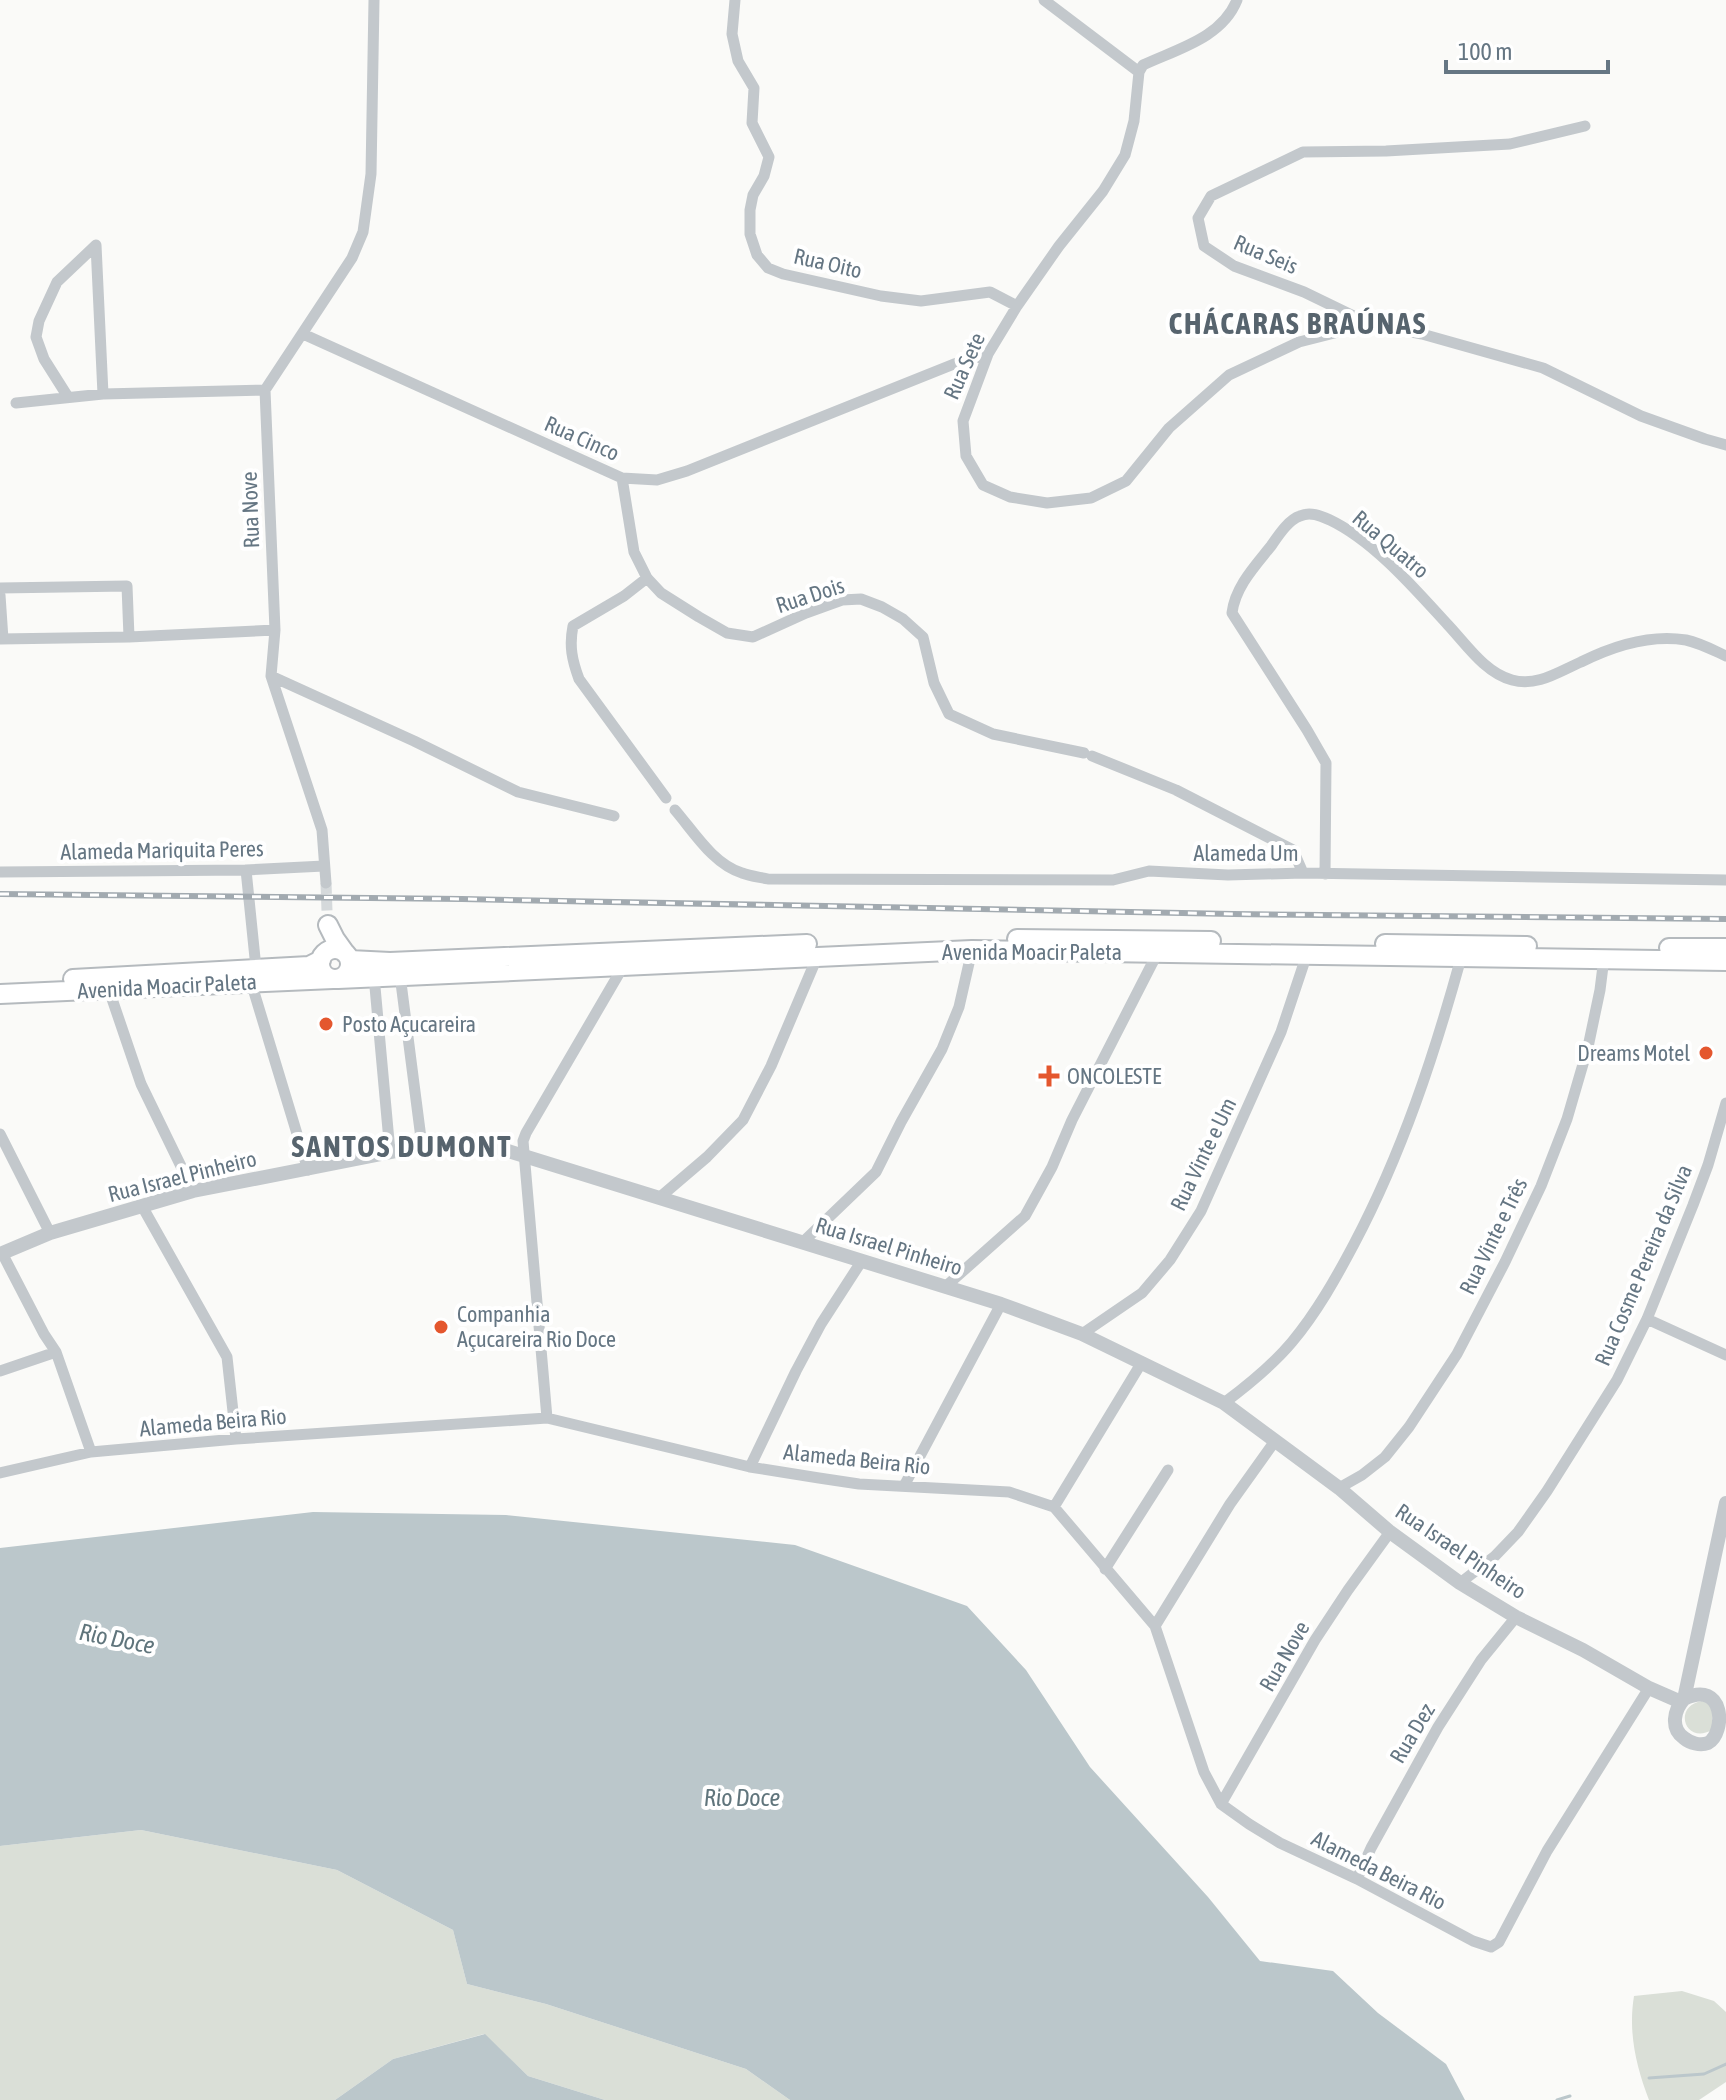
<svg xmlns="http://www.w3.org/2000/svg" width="1726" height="2100" font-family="'Asap Condensed',sans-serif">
  <rect width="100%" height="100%" fill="#fafaf8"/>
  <path fill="#dadfd7" d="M1702,1701l10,4v25c-27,15 -40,-24 -10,-29z
    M141,1830l196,40 116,60 14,54 79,20 200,65 44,31h-185l-77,-24 -44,-42 -91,25 -58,41h-335v-254z
    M1682,1991l32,10 12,11v70l-27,18h-50c-13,-34 -21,-68 -15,-104z"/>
  <path fill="#bbc7cb" d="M313,1512l193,3 289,30 172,61 59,64 64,97 118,130 52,64 73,10 45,42 68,51 19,36h-675l-44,-31 -200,-65 -79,-20 -14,-54 -116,-60 -196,-40 -141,16v-298z
    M485,2034l43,42 77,24h-270l58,-41z"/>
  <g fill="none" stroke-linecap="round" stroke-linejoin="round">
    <path stroke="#bbc7cb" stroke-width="3" d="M1649,2078l55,-4 22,-10
      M1557,2100l13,-4"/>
    <path stroke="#d5d9db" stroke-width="11" stroke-dasharray="11 5.5" stroke-linecap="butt" d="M326,883l1,28"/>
    <defs>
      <path id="primary" d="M328,925l7,14 10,14
        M1017,939l194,2
        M1385,944l142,2
        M1669,948h57
        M320 964a15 15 0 1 1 30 0a15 15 0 1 1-30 0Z
        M350,960l40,2 417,-18
        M73,979l236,-13 12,-6
        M338,979l634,-29 754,11
        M0,994l333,-15"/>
    </defs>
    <use href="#primary" stroke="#b5babe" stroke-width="22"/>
    <path stroke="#c3c8cc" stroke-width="11" d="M735,0l-3,34 6,27 16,27 -2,35 17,34 -5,19 -11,19 -3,15v24l7,21 11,13 15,6 98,22 40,5 69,-9 27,14
      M1044,0l95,72
      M1237,0c-15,38 -60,49 -94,65l-4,7 -5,49 -9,34 -22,36 -44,55 -42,60 -29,48 -25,67 3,35 17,29 27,12 37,6 44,-5 35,-17 43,-53 60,-53 70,-33 71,-18
      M1585,126l-75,18 -124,7 -83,1 -92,44 -13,22 6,28 30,20 70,26 66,32 52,10 121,34 98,48 64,23 21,6
      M96,245l7,149
      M303,334l319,144 35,2 30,-9 267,-107 34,-10
      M68,397l-24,-38 -8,-22 3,-16 18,-39 39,-37
      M16,403l87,-9 162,-4
      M622,478l12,74 13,26 14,15 38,24 28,16 26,4 53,-24 36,-13 19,-1 21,8 21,12 20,18 11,46 15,31 44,20 91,19
      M647,578l-23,18 -51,30c-4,20 -1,34 6,53l87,119
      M0,588l127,-2 2,51
      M0,595l3,44
      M0,639l129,-2 146,-7
      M271,676l143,65 104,51 96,24
      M1092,756l84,34 117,60 10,23
      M675,810c19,22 38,54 67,63 8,3 17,4 26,6l345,1 36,-9 79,4 75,-2 423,7
      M246,870l10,98
      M0,872l246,-2 78,-4
      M1325,874l1,-111 -19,-33 -75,-117c3,-26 23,-47 39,-67 7,-10 17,-26 29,-30 10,-5 21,0 30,4 44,21 85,69 118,105 18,19 37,48 64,55 25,7 46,-8 69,-18 32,-16 69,-28 105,-22 14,3 27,10 40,16
      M326,883l-4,-53 -51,-154 4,-46 -10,-240 87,-132 11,-26 8,-58 3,-174
      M400,975l22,171
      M374,976l16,176
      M251,982l57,188
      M109,990l32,94 52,107
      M0,1134l50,99
      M659,1198l48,-41 36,-37 28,-54 47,-111
      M142,1206l85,151 9,82
      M802,1243l74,-71 25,-50 41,-73 17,-42 13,-57
      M2,1253l42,81 12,18 35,100
      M945,1287l80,-71 27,-49 20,-47 86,-168
      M1647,1319l79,36
      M1082,1334l60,-41 28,-33 31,-49 80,-179 26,-78
      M0,1371l56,-19
      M1224,1403c24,-18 48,-37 68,-61 25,-30 44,-64 62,-98 48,-91 80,-188 107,-286
      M547,1418l-24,-277 3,-8 98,-168
      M750,1467l46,-96 25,-47 40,-62
      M0,1473l91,-21 145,-13 311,-21 203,49 69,11 40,6 150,8 45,15 101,119 49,146 17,32 28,20 31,19 77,36 116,62 18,6 8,-5 48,-91 102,-163
      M904,1486l97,-182
      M1339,1488l23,-13 23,-18 24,-30 48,-73 48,-92 36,-76 26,-67 21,-72 12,-57 4,-32
      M1054,1507l88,-145
      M1105,1569l63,-99
      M1460,1583l35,-27 23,-24 29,-41 70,-111 30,-61 46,-114 15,-40 18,-62
      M1155,1626l75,-122 45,-63
      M1221,1804l94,-164 33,-50 42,-58
      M1357,1879l14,-31 67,-121 43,-67 35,-43"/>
    <path stroke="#c3c8cc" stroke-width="14" d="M0,1254l50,-21 143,-42 229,-45 57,-4 522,162 81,30 142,69 115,85 51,44 70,51 56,34 67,33 66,38 32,14
      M1684,1699c41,-20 42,34 24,44 -8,3 -18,0 -24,-5 -14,-10 -10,-28 0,-39l42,-196"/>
    <use href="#primary" stroke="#fff" stroke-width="18"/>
    <defs>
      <path id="rail" d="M0,894l462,5 771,15 493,5"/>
    </defs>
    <use href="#rail" stroke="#a2aab0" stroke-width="6"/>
    <use href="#rail" stroke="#fff" stroke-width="3" stroke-dasharray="9" stroke-linecap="butt"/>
  </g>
  <g fill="#e4572e" stroke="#fff" stroke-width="3">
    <circle cx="326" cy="1024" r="8"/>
    <circle cx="1706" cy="1053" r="8"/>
    <path d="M1045 1064h8v8h8v8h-8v8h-8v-8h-8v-8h8z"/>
    <circle cx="441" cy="1327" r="8"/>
  </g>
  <g text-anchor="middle" stroke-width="8" stroke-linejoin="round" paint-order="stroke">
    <g font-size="22" fill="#657683" stroke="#fff">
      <text transform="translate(1266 254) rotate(23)" y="8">Rua Seis</text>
      <text transform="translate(828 263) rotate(13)" y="8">Rua Oito</text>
      <text transform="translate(964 366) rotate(-66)" y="8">Rua Sete</text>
      <text transform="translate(582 438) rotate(24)" y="8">Rua Cinco</text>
      <text transform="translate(250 510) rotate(-92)" y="8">Rua Nove</text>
      <text transform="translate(1391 544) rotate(40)" y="8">Rua Quatro</text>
      <text transform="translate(810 595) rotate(-18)" y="8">Rua Dois</text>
      <text transform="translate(162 850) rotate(-1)" y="8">Alameda Mariquita Peres</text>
      <text x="1246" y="861">Alameda Um</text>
      <text x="1032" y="960">Avenida Moacir Paleta</text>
      <text transform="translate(167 986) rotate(-3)" y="8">Avenida Moacir Paleta</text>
      <text transform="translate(1203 1154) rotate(-64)" y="8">Rua Vinte e Um</text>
      <text transform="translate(182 1176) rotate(-14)" y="8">Rua Israel Pinheiro</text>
      <text transform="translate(1493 1236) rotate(-64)" y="8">Rua Vinte e Três</text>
      <text transform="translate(889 1246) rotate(17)" y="8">Rua Israel Pinheiro</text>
      <text transform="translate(1643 1265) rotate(-67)" y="8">Rua Cosme Pereira da Silva</text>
      <text transform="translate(213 1422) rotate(-5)" y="8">Alameda Beira Rio</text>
      <text transform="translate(857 1459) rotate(6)" y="8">Alameda Beira Rio</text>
      <text transform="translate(1461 1551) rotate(34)" y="8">Rua Israel Pinheiro</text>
      <text transform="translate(1284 1656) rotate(-60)" y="8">Rua Nove</text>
      <text transform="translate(1412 1733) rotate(-59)" y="8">Rua Dez</text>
      <text transform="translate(1379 1870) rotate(27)" y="8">Alameda Beira Rio</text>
    </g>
    <g font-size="22" fill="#657683" stroke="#fff" text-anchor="start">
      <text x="342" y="1032">Posto Açucareira</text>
      <text x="1690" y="1061" text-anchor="end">Dreams Motel</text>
      <text x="1067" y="1084">ONCOLESTE</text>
      <text x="457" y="1322">Companhia<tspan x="457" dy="25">Açucareira Rio Doce</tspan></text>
    </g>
    <g font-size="24" font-style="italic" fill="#60757c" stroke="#fff">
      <text transform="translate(117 1639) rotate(11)" y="8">Rio Doce</text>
      <text x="742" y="1806">Rio Doce</text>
    </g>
    <g font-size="30" font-weight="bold" letter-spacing="2" fill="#57646e" stroke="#fff">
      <text x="1298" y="334">CHÁCARAS BRAÚNAS</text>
      <text x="402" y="1157">SANTOS DUMONT</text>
    </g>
  </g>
  <path d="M1446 60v12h162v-12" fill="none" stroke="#657683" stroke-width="4"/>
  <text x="1458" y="60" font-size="24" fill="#657683" stroke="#ffffff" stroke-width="6" paint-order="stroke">100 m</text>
</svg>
